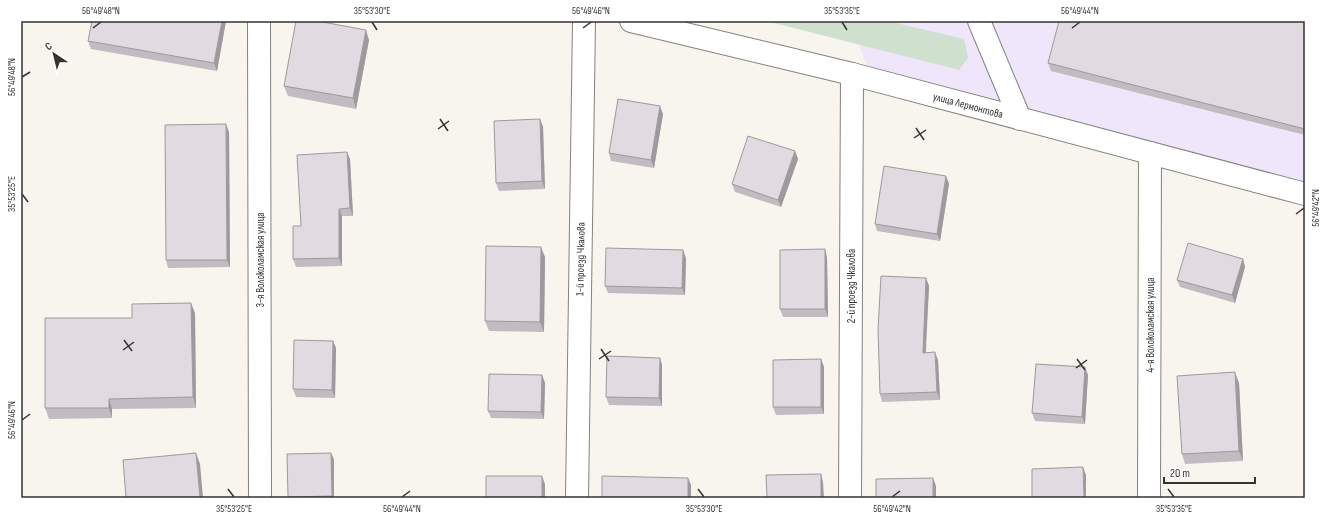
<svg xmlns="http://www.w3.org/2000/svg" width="1326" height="519" font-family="'Sofia Sans Condensed',sans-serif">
  <rect width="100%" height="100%" fill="#f7f5ed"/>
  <path fill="#efe6fb" d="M852,21h453v173l-435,-116z"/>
  <path fill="#d0e0ce" d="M766,21h122l76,18 4,19 -9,12z"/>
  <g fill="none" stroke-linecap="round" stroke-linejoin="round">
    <defs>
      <path id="street" d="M259,21l1,477
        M979,21l41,98
        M577,498l7,-477
        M850,498l2,-424
        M1149,498l1,-345"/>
      <path id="secondary" d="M631,21l221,53 453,120"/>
    </defs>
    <use href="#street" stroke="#84827c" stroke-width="24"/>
    <use href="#secondary" stroke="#84827c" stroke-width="24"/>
    <use href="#street" stroke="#fff" stroke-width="22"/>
    <use href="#secondary" stroke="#fff" stroke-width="22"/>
  </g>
  <path fill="#c2bbc1" d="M226,21l-9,50 -126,-22 -3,-8z
    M1305,21v114l-254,-64 -3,-8z
    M369,40l-13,69 -68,-13 -4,-10z
    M663,114l-9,54 -43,-7 -2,-8z
    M540,119l3,8 2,62 -46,2 -3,-8z
    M229,132l1,135 -62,1 -2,-8z
    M795,151l3,8 -17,48 -46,-15 -3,-8z
    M350,159l3,57h-11v50l-46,1 -3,-8 8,-33z
    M946,176l3,8 -9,57 -63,-10 -2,-7z
    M545,257l-1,75 -55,-1 -4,-10z
    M827,257l1,60h-45l-3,-8z
    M686,258l-1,37 -77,-2 -3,-7z
    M1243,259l2,8 -10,36 -55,-16 -3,-7z
    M926,278l3,8 -3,67 12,7 2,40 -58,2 -2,-8z
    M195,313l1,95 -84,1v9l-63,1 -4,-11 87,-90z
    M333,341l3,7 -1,50 -39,-1 -3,-8z
    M660,358l2,7v41l-53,-1 -3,-8z
    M821,359l3,8v47l-48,1 -3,-8z
    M542,375l3,8 -1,36 -53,-1 -3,-7z
    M1088,375l-3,49 -50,-3 -3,-8z
    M1239,383l4,78 -58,3 -3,-10z
    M331,453l3,7v38h-45l-1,-1z"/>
  <path fill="#9e999d" d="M222,21h4l-9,50 -3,-8z
    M366,30l3,10 -13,69 -3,-11z
    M660,106l3,8 -9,54 -3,-8z
    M540,119l3,8 2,62 -3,-8z
    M226,124l3,8 1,135 -3,-7z
    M795,151l3,8 -17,48 -3,-7z
    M347,152l3,7 3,57 -3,-8z
    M946,176l3,8 -9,57 -3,-7z
    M339,209l3,7v50l-3,-8z
    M541,247l4,10 -1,75 -4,-10z
    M825,249l2,8 1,60 -3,-8z
    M683,250l3,8 -1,37 -3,-7z
    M1243,259l2,8 -10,36 -3,-8z
    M926,278l3,8 -4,74 -2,-7z
    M191,303l4,10 1,95 -3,-11z
    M333,341l3,7 -1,50 -3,-8z
    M935,352l3,8 2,40 -3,-8z
    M660,358l2,7v41l-3,-8z
    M821,359l3,8v47l-3,-7z
    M1085,367l3,8 -3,49 -3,-7z
    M1235,372l4,11 4,78 -4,-10z
    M542,375l3,8 -1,36 -3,-7z
    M109,399l3,10v9l-3,-10z
    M196,453l4,11 3,34h-3z
    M331,453l3,7v38h-1l-1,-2z
    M1083,467l3,8v23h-2z
    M821,474l2,8 1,16h-3z
    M542,476l3,8v14h-3z
    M688,478l3,7v13h-3z
    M933,478l3,8v12h-3z"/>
  <path fill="#e1dae0" stroke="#9e999d" d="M92,21h130l-8,42 -126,-22z
    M296,21h21l49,9 -13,68 -69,-12z
    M1059,21h246v108l-257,-66z
    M618,99l42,7 -9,54 -42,-7z
    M540,119l2,62 -46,2 -2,-62z
    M226,124l1,136h-61l-1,-135z
    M748,136l47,15 -17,49 -46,-16z
    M347,152l3,56 -11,1v49l-46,1v-33h8l-4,-71z
    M884,166l62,10 -9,58 -62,-10z
    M1188,243l55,16 -11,36 -55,-15z
    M486,246l55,1 -1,75 -55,-1z
    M606,248l77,2 -1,38 -77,-2z
    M825,249v60h-45v-59z
    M881,276l45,2 -3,75 12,-1 2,40 -57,2 -2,-65z
    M191,303l2,94 -84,2v9h-64v-90h87v-14z
    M294,340l39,1 -1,49 -39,-1z
    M607,356l53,2 -1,40 -53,-1z
    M821,359v48h-48v-47z
    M1036,364l49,3 -3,50 -50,-4z
    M1235,372l4,79 -57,3 -5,-78z
    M489,374l53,1 -1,37 -53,-1z
    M196,453l4,45h-74l-3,-38z
    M331,453l1,43 -44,1 -1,-43z
    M1083,467l1,31h-52v-29z
    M821,474v24h-54l-1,-23z
    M486,476h56v22h-56z
    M602,476l86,2v20h-86z
    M933,478v20h-57v-19z"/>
  <path fill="none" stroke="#333330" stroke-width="1.5" d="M372,22l5,8M842,22l5,8M93,28l8,-6M583,28l8,-6M1072,28l8,-6M22,77l8,-5M440,119l8,12M916,128l8,12M438,129l11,-8M914,138l12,-8M22,194l6,8M1296,214l8,-6M124,340l8,11M601,349l8,12M123,350l11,-8M599,359l12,-8M1077,359l8,11M1076,368l11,-8M22,420l8,-6M228,489l6,8M698,489l6,8M1168,489l6,8M402,497l8,-6M892,497l8,-6"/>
  <g text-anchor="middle" stroke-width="3.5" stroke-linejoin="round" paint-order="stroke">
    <g font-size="11" fill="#333330" stroke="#fff">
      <text transform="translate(968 105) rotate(15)" y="4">улица Лермонтова</text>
      <text transform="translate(580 259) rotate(-89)" y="4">1-й проезд Чкалова</text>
      <text transform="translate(260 260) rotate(-90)" y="4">3-я Волоколамская улица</text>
      <text transform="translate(851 286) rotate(-90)" y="4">2-й проезд Чкалова</text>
      <text transform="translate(1150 325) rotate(-90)" y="4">4-я Волоколамская улица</text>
    </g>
  </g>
  <rect width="1326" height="519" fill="none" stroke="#ffffff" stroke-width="44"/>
  <g transform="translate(54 54) rotate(325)" stroke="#ffffff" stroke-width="3" paint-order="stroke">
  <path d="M0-3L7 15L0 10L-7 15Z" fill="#333330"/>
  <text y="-6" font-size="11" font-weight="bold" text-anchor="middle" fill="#333330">С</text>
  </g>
  <path d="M1164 477v6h91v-6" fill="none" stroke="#333330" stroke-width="2"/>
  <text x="1170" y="477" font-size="12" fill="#333330" stroke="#ffffff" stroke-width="3" paint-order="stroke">20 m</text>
  <rect x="22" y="22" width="1282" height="475" fill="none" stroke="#333330" stroke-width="1.5"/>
  <g font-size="10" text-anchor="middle" fill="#333330">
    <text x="101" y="14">56°49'48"N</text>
    <text x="372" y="14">35°53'30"E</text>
    <text x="591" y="14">56°49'46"N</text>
    <text x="842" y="14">35°53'35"E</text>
    <text x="1080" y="14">56°49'44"N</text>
    <text transform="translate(11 77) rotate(-90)" y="4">56°49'48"N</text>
    <text transform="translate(11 194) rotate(-90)" y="4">35°53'25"E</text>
    <text transform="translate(1315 208) rotate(-90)" y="4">56°49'42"N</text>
    <text transform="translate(11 420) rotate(-90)" y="4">56°49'46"N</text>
    <text x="234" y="512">35°53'25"E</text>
    <text x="402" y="512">56°49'44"N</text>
    <text x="704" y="512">35°53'30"E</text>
    <text x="892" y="512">56°49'42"N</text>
    <text x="1174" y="512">35°53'35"E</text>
  </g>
</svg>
